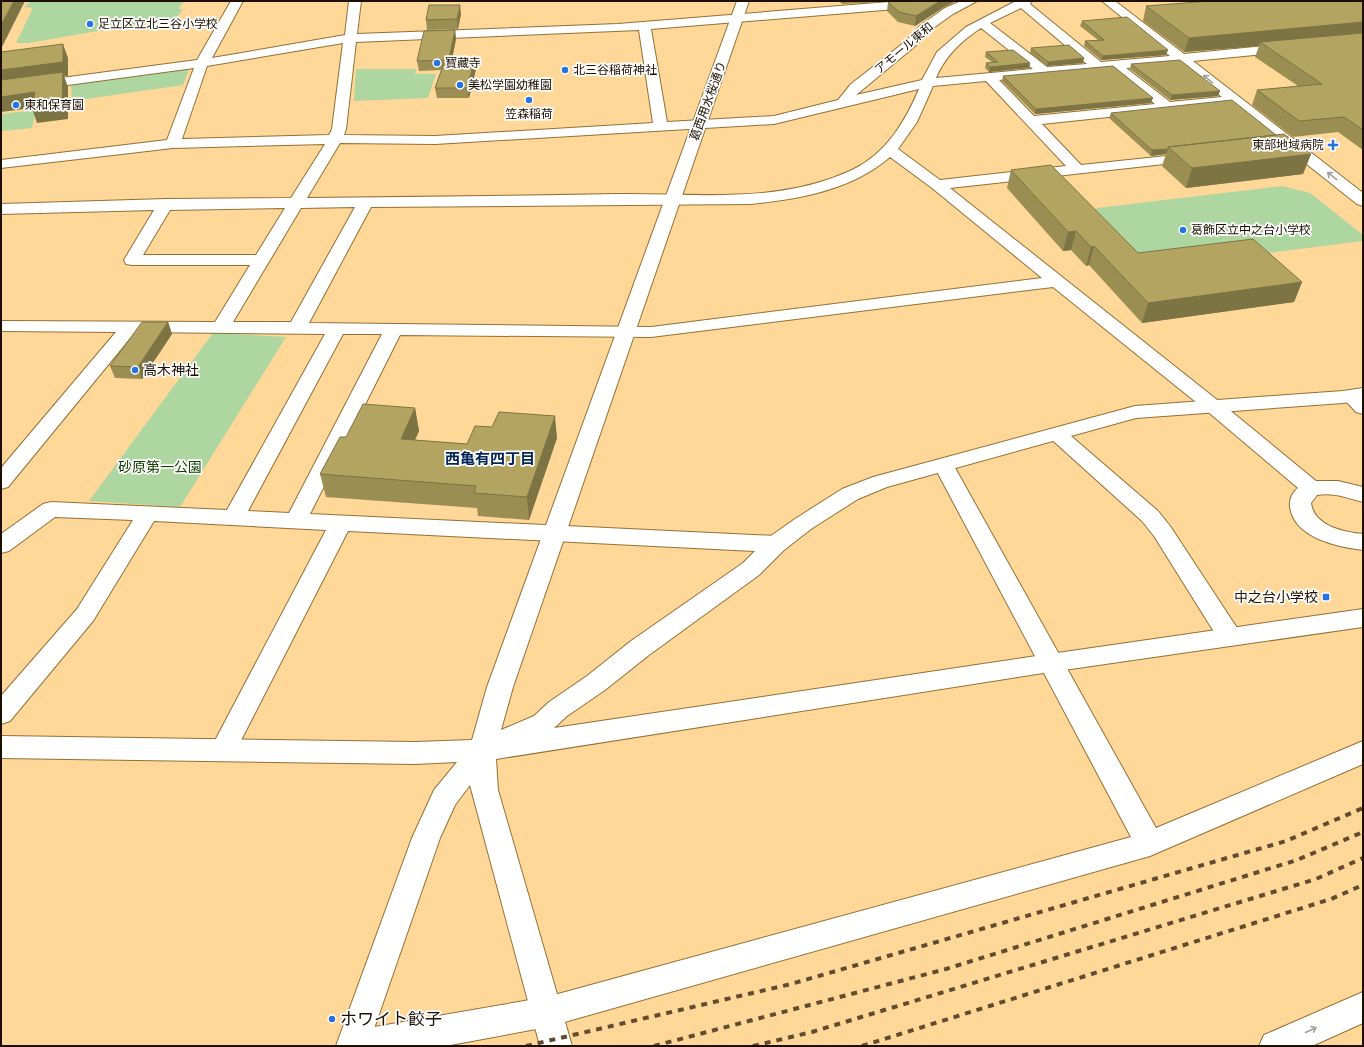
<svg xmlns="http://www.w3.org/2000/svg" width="1364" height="1047" font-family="Karla,'Noto Sans JP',sans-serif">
  <rect width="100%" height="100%" fill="#fed799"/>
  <path fill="#add6a0" d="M31,1h153l-6,8h5l-9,12 -25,1 -120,21h-13l17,-35 -9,-1z
    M179,69l10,1 -6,15 -111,16 -1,-17z
    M356,69h60l-1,5h21l-8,24 -74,3z
    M36,110l-4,18 -31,3v-17z
    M1282,186l28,7 53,42v6l-212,27 -61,-55 7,-5z
    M213,333l73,4 -106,170 -91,-6z"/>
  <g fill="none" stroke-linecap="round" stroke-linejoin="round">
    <defs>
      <path id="minor" d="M231,1h12l-31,57 133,-23 4,-34h12l-4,33 261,-10 283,-23h24l1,2 -6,4 -269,22 16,93 107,-6 64,-16 13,-16 55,-43 15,-16 24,-17 16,-7h16l-24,13 -24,17 -15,16 -58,48 66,-15 15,-28 29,-25 50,-26h16l-2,3 71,58 69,-6 -68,-55h13l69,53 102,-10 4,1 2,3 -2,3 -4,1 -93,9 170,132v13l-6,-2 -126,-100 -189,20 39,41 114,-12 5,1 2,3 -2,3 -250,28 271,215 95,78h22l25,6v15c-15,-4 -30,-10 -46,-7l-6,8c3,23 32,29 52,31v16c-25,-3 -69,-12 -73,-43 -1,-7 2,-14 8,-19l-91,-77 -154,-124 -402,50 -251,-2 -90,179 466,22 8,2 3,6 -3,6 -8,2 -428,-21 -116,227 -9,3 -9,-3 -4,-8 116,-220 -172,-9 -61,100 -83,100 -9,3v-28l76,-87 56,-89 -78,-3 -46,34 -8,2v-19l42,-30 8,-2 176,8 98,-176 -190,-2 -127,155 -7,2v-21l115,-136 -115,-1v-10l214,1 35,-57h-118l-6,-1 -2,-4 30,-50 -153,4v-10l165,-5 125,-1 34,-54 -152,4 -172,20v-8l166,-20 27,-72 -193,26v-8l196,-26zM1021,8l66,56 -40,3 -57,-44zM981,28l52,41 -97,9c9,-22 25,-37 45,-50zM639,30l14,93 -218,13 -91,-1 2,-6 10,-87zM343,43l-11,86 -3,6 -147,4 25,-73zM1178,62l44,35 -52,5 -44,-34zM1112,69l43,35 -121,12 -35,-36zM986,81l80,85 -126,14 -42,-31 19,-27 16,-36zM919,89c-14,33 -32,63 -65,80 -74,36 -158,24 -237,25 -103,2 -207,3 -310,4l33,-55 95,1 339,-20zM890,157l42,31 110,90 -391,49 -342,-4 62,-116 380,-3c49,-5 101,-14 139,-47zM355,207l-64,115h-58l68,-114zM285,208l-29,47h-113l27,-45zM343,334h39l-93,179 -41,-2z
        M1351,390l7,2 5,5v17l-7,-2 -15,-16 3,-4z
        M1057,428l7,2 94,81 12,15 69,105 3,6 -3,6 -9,3 -9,-3 -67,-107 -12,-15 -92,-83 -3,-4 3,-4z
        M944,459l7,2 3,5 202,362 207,-87v23l-213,92 -603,171 -102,19h-104l5,-11 11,-5 190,-33 584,-160 -197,-371 3,-5z
        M1363,992v31l-51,23h-53l5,-11z"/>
      <path id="tertiary" d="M737,1h12l-236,686 -12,43 33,-14 15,-14 38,-26 44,-35 112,-78 25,-25 27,-19 47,-30 31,-12 262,-71 208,-15 20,-3v12l-20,3 -207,15 -249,69 -29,12 -47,30 -27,21 -25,25 -110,80 -44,35 -38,26 -13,12 496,-74 313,-45v18l-313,45 -554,87 2,31 74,256h-32l-70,-261 -15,20 -15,33 -72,208h-32l76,-208 22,-48 23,-28 -42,2 -414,-6v-22l414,6 57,-2 15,-53z"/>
    </defs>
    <use href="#minor" stroke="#947034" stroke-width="2"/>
    <use href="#tertiary" stroke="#947034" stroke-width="2"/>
    <use href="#minor" fill="#fff" fill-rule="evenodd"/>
    <use href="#tertiary" fill="#fff" fill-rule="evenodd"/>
    <path stroke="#624c2f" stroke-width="4" stroke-dasharray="6 6" stroke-linecap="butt" d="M526,1046l265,-62 495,-143 77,-33
      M654,1046l292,-77 351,-109 66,-28
      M753,1046l59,-14 504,-153 47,-21
      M862,1046l469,-147 32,-14"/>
  </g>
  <path fill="#9a8e53" d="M839,1h116l-1,1 -10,5 -29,19 -17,-4 -11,-11 1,-9 -46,2z
    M1363,1v149l-25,-18 -45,5 -41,-32 5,-15 41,-4 -43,-29 4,-11 -75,6 -41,-31 3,-15z
    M461,14l-3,15 -31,1 -1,-10z
    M1082,21l84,34 -65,5 -17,-14 1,-5 13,-1 -18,-14z
    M455,30l1,9 -4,20h23l1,10 -7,29h-32l-2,-10 7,-18 -23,1 -2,-10z
    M1031,48l52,15 -36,3 -17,-13z
    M986,52l44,11 -1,5 -40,4 -4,-4 1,-5 6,-1 -7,-5z
    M1131,64l87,32 -48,4 -40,-31z
    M1003,76l148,27 -116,11 -33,-33z
    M1111,113l164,22 36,19 -8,20 -117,14 -24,-22 4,-12 -15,2 -42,-38z
    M1011,170l127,83 164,29 -8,20 -152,21 -53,-58 -3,1 -15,-16 -8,1 -56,-63z
    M168,322l4,12 -30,45 -27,-1 -5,-12z
    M415,408l4,23 -4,9 52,4 90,-6 -28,82 -51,-4 -1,-8 -151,-11 -6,-23 26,-37z"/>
  <path fill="#7d7444" d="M14,1h11l-24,48v-24z
    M940,1h15l-1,1 -10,5 -29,19 1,-10z
    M460,5l1,9 -3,15 -1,-10z
    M1363,22v14l-103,6 -1,4 -75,6 5,-14z
    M455,30l1,9 -6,30 -1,-10z
    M63,44l5,14v18h-4l4,11v32l-31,4 -5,-15 -31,4v-15l62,-21 -62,8v-14z
    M1168,50l-2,5 -65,5 2,-4z
    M1084,58l-1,5 -36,3 1,-4z
    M475,59l1,10 -7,29 -2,-10z
    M1030,63l-1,5 -40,4 1,-5z
    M1220,91l-2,5 -48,4 2,-5z
    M1153,98l-2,5 -116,11 1,-5z
    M1168,149l-2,5 -15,2 1,-6z
    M1311,154l-8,20 -117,14 6,-20z
    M1076,231l-5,19 -8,1 5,-19z
    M1094,246l-5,19 -3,1 5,-19z
    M1302,282l-8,20 -152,21 6,-20z
    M168,322l4,12 -30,45 -4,-12z
    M415,408l4,23 -14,31 -4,-23z
    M555,416l2,22 -28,82 -2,-23z"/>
  <path fill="#b3a561" stroke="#7d7444" d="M1,1h13l-13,24z
    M894,1h46l-24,15 -17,-4 -11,-10z
    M1210,1h153v21l-174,16 -43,-32z
    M429,5h31l-3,14 -31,1z
    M1127,17l41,33 -65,6 -18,-15 19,-1 -22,-19z
    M455,30l-6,29h26l-8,29h-32l10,-28 -28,1 7,-30z
    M1363,33v97l-19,-13 -45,4 -42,-31 65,-6 -62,-42z
    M63,44v18l-62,8v-18z
    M1069,45l15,13 -36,4 -17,-14z
    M1013,50l17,13 -40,4 -4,-4 12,-1 -12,-10z
    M1180,60l40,31 -48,4 -41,-31z
    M1113,66l40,32 -117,11 -33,-33z
    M63,72l-1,33 -30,3 3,-16 -34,5v-17z
    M1232,100l44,35 -108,12v2l-16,1 -41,-37z
    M1284,134l27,20 -119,14 -24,-21z
    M1051,165l87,88 115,-14 49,43 -154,21 -54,-57 -3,1 -15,-16 -8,1 -57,-62z
    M142,322h26l-30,45 -28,-1z
    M363,404l52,4 -14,31 66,5 8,-18 17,1 7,-15 56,4 -28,81 -53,-4 2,-7 -156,-12 20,-37h6z"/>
  <defs><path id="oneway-shaft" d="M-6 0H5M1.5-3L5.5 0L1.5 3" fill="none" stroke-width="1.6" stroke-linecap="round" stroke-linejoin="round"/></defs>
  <g stroke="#a59f99">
    <use href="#oneway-shaft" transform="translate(1208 79) rotate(-141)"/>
    <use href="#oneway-shaft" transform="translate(1332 176) rotate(-142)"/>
    <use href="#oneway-shaft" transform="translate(1311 1030) rotate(-24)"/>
  </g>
  <g fill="#2873df" stroke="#fefefe" stroke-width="1.5">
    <circle cx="90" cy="24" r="4"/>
    <circle cx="437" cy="63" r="4"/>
    <circle cx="565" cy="70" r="4"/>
    <circle cx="460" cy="85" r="4"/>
    <circle cx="529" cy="100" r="4"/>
    <circle cx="16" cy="105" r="4"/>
    <path d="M1331 139h4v4h4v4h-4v4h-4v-4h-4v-4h4z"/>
    <circle cx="1183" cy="230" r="4"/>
    <circle cx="135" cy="370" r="4"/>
    <rect x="1322" y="593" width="8" height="8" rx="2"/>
    <circle cx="332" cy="1019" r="4"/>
  </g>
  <g text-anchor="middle" stroke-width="3.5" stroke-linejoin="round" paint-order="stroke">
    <g font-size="12" fill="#1d0f00" stroke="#fefefe" text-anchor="start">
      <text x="98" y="28">足立区立北三谷小学校</text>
      <text x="445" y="67">寳藏寺</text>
      <text x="573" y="74">北三谷稲荷神社</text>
      <text x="468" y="89">美松学園幼稚園</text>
      <text x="24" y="109">東和保育園</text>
      <text x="529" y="118" text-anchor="middle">笠森稲荷</text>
      <text x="1324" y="149" text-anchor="end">東部地域病院</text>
      <text x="1191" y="234">葛飾区立中之台小学校</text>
    </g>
    <g font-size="12" fill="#1d0f00" stroke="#fefefe">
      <text transform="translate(904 48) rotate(-40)" y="4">アモール東和</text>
      <text transform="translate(708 101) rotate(-70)" y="4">葛西用水桜通り</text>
    </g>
    <g font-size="14" fill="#1d0f00" stroke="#fefefe" text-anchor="start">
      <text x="143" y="375">高木神社</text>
      <text x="1318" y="602" text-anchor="end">中之台小学校</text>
    </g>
    <g font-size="14" fill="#154001" stroke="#fefefe">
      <text x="160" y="472">砂原第一公園</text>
    </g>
    <g font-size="15" font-weight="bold" fill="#032659" stroke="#fefefe">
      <text x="490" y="464">西亀有四丁目</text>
    </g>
    <g font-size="17" fill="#1d0f00" stroke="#fefefe" text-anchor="start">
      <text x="340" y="1025">ホワイト餃子</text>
    </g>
  </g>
  <rect width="1364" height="1047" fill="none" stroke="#1d0f00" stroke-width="4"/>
</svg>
